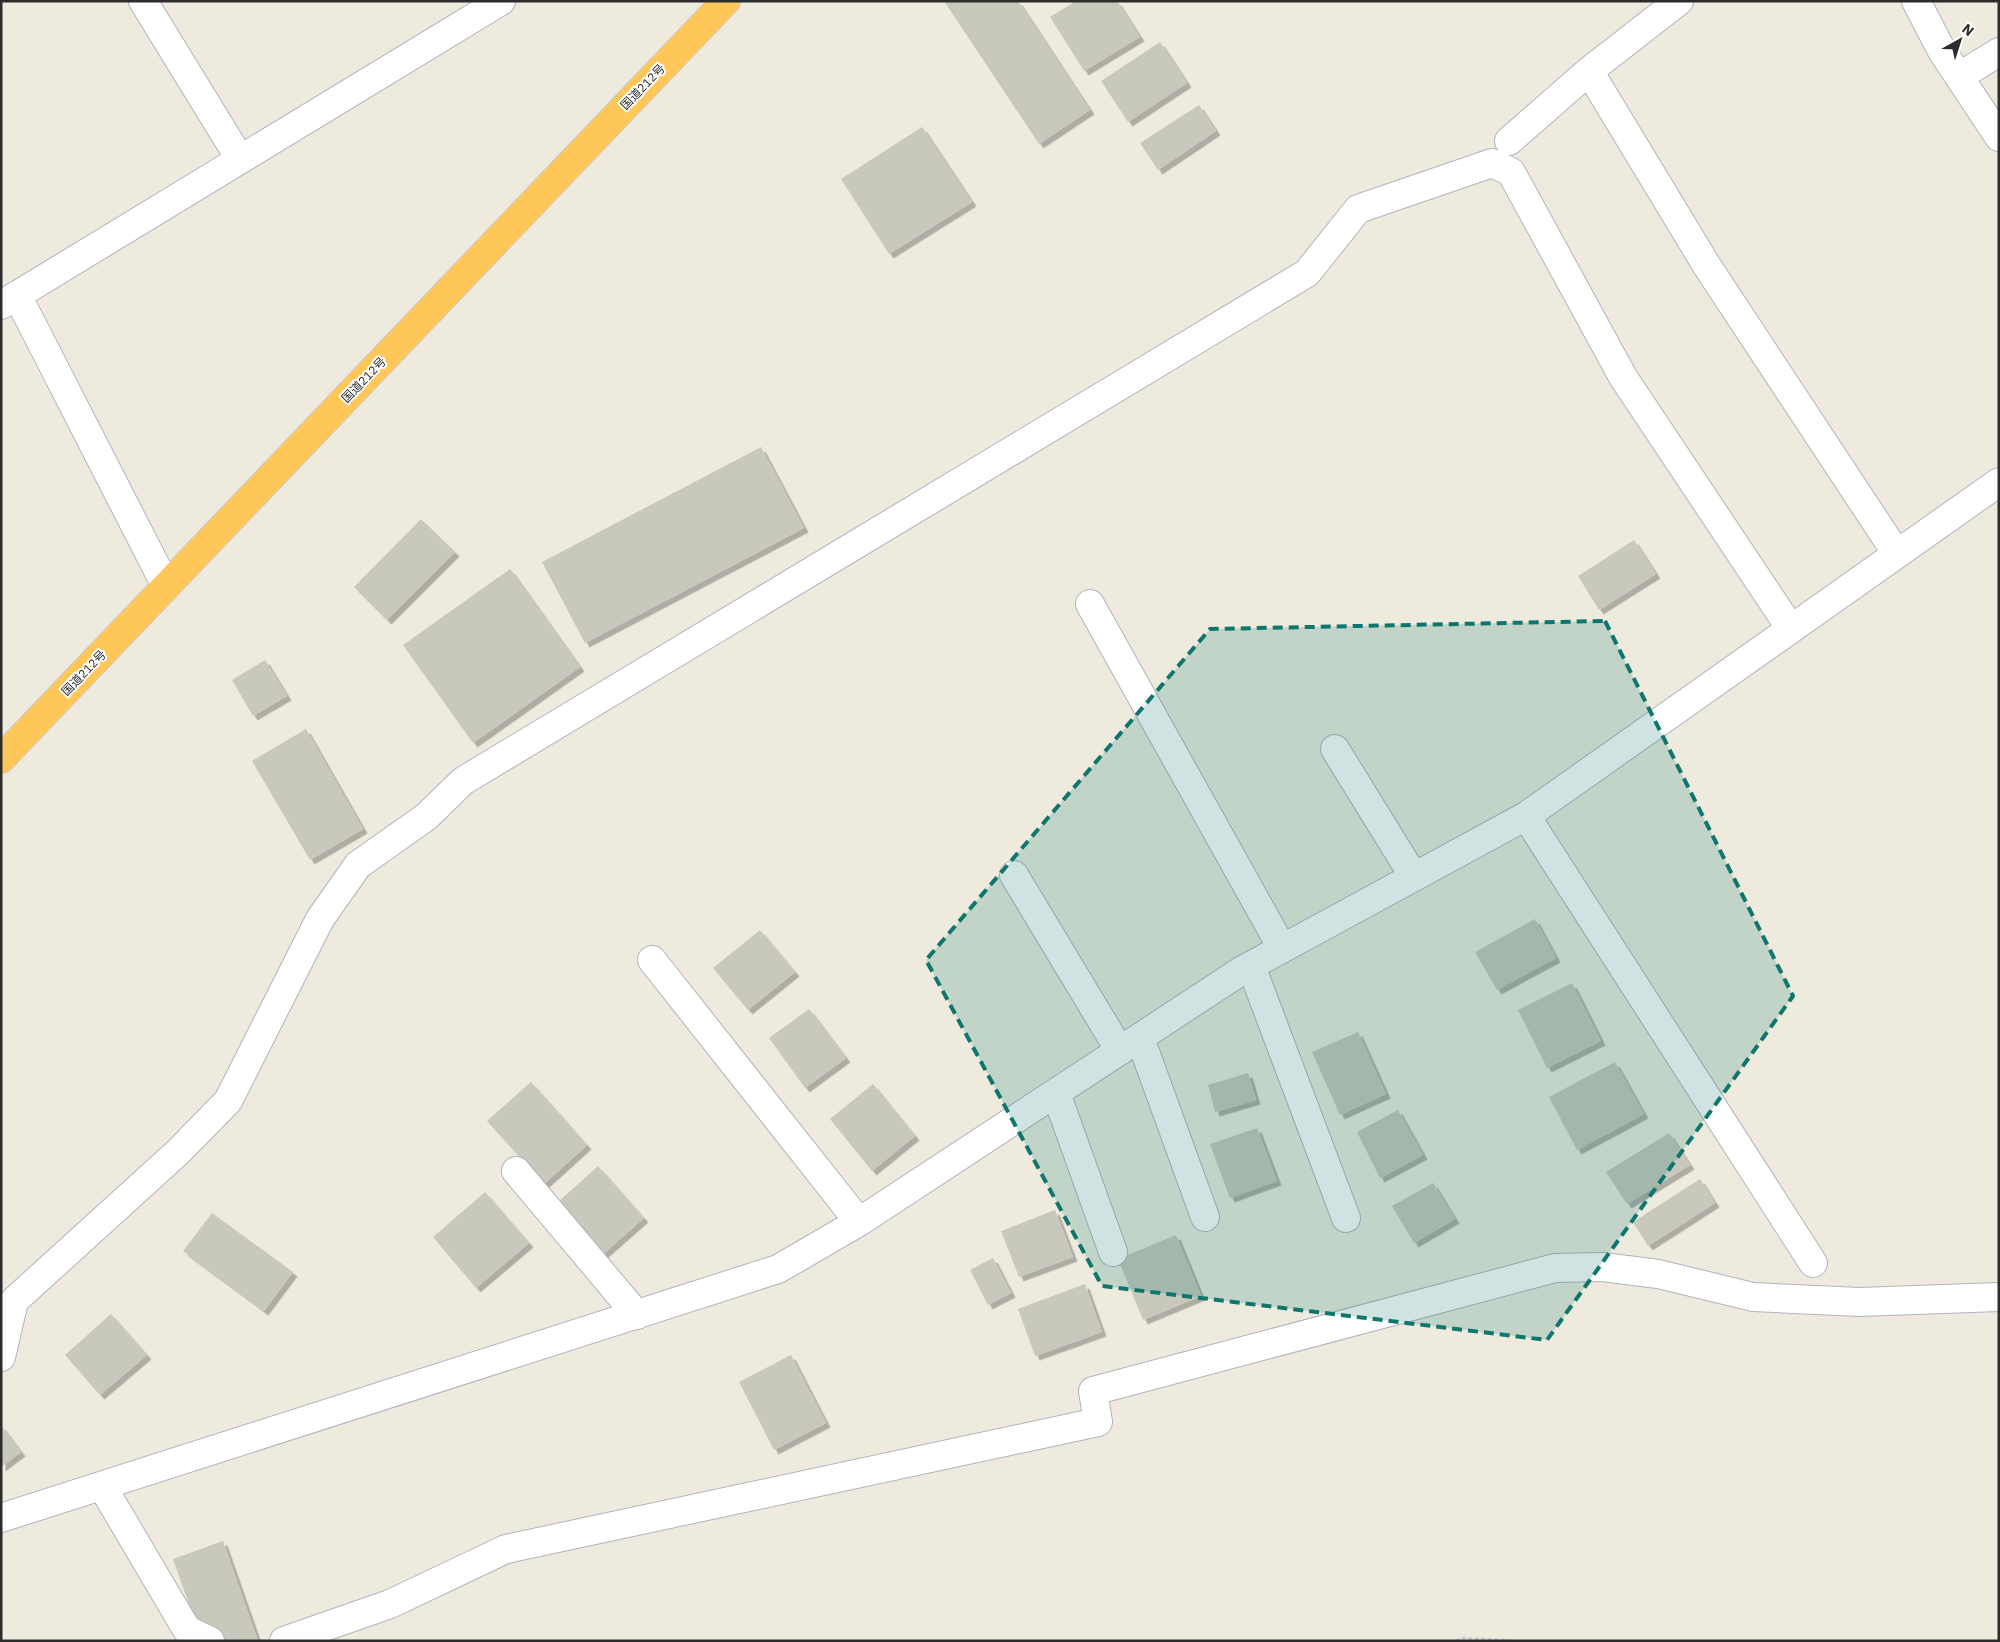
<svg xmlns="http://www.w3.org/2000/svg" width="2000" height="1642" font-family="'IBM Plex Sans','Noto Sans JP',sans-serif">
  <defs>
    <filter id="shadow"><feDropShadow dx="4.5" dy="4.5" stdDeviation="0" flood-color="#0004"/></filter>
  </defs>
  <rect width="100%" height="100%" fill="#eeebde"/>
  <path fill="#c9c8bc" filter="url(#shadow)" d="M944,1h74l72,109 -51,34z
    M1076,1h41l23,36 -56,34 -34,-54z
    M1160,42l27,41 -59,39 -27,-41z
    M1199,105l17,26 -58,39 -18,-27z
    M922,127l50,75 -83,52 -48,-75z
    M761,447l43,81 -219,115 -43,-81z
    M421,519l34,33 -68,68 -33,-33z
    M1634,540l22,34 -57,36 -21,-34z
    M510,569l70,98 -107,76 -70,-98z
    M265,660l22,36 -34,20 -21,-36z
    M306,729l57,100 -53,31 -58,-99z
    M1535,919l21,39 -59,32 -22,-38z
    M760,930l35,42 -47,38 -35,-42z
    M1572,983l29,58 -54,27 -29,-58z
    M809,1009l37,49 -41,30 -36,-50z
    M1358,1032l28,62 -46,21 -28,-63z
    M1615,1062l29,52 -67,36 -28,-53z
    M1248,1073l8,27 -41,12 -7,-27z
    M531,1082l56,63 -43,39 -57,-63z
    M873,1084l42,52 -43,35 -42,-52z
    M1398,1110l25,45 -43,23 -23,-46z
    M1257,1128l20,53 -47,17 -20,-54z
    M1669,1133l21,32 -63,39 -21,-32z
    M598,1166l46,52 -41,36 -46,-51z
    M1700,1179l15,24 -67,43 -15,-24z
    M1433,1183l22,36 -41,24 -22,-37z
    M485,1192l44,51 -53,45 -43,-51z
    M1055,1210l18,47 -54,20 -18,-46z
    M212,1213l81,59 -29,39 -81,-60z
    M1176,1235l25,61 -58,24 -25,-61z
    M993,1258l18,35 -23,12 -18,-35z
    M1085,1284l17,48 -67,24 -17,-47z
    M111,1314l36,41 -47,40 -35,-40z
    M791,1355l35,68 -52,27 -35,-68z
    M1,1425l20,27 -20,15z
    M223,1541l35,100h-56l-29,-82z"/>
  <g fill="none" stroke-linecap="round" stroke-linejoin="round">
    <defs>
      <path id="minor" d="M143,1l97,158
        M1679,1l-90,70 118,195 190,288
        M1916,1l26,50 57,86
        M1960,76l39,-24
        M1509,141l80,-70
        M17,295l149,291
        M1,305l500,-304
        M1090,604l192,344
        M1335,749l79,128
        M1526,816l287,447
        M1014,875l106,176
        M652,960l207,262
        M1251,966l95,252
        M1140,1038l65,179
        M1056,1093l57,159
        M516,1171l121,144
        M1,1357l13,-56 164,-149 50,-51 92,-182 38,-54 68,-48 37,-36 844,-508 51,-64 134,-46 19,9 112,205 168,252
        M102,1486l85,144 23,11
        M1,1518l777,-249 81,-47 382,-251 285,-155 473,-334
        M284,1641l106,-37 116,-55 592,-127 -5,-31 462,-123 48,-1 55,7 95,23 106,5 140,-5"/>
      <path id="highway" d="M1,759l725,-758"/>
    </defs>
    <use href="#minor" stroke="#b2b2c0" stroke-width="30"/>
    <use href="#highway" stroke="#ccc" stroke-width="30"/>
    <path stroke="#ccc" stroke-width="3" stroke-dasharray="4 2.5" stroke-linecap="butt" d="M1456,1641l5,-3 54,3"/>
    <use href="#minor" stroke="#fff" stroke-width="28"/>
    <use href="#highway" stroke="#ffc758" stroke-width="28"/>
  </g>
  <path fill="#0f766e" fill-opacity="0.2" stroke="#0f766e" stroke-width="4" stroke-dasharray="10 6" stroke-linejoin="round" d="M1605,621l188,375 -246,344 -445,-54 -176,-326 284,-331z"/>
  <g text-anchor="middle" stroke-width="4" stroke-linejoin="round" paint-order="stroke">
    <g font-size="12" fill="#2c2c2c" stroke="#fff">
      <text transform="translate(643 87) rotate(-46)" y="4">国道212号</text>
      <text transform="translate(364 380) rotate(-46)" y="4">国道212号</text>
      <text transform="translate(84 673) rotate(-46)" y="4">国道212号</text>
    </g>
  </g>
  <rect width="2000" height="1642" fill="none" stroke="#2c2c2c" stroke-width="5"/>
  <g transform="translate(1960 40) rotate(39)" stroke="#ffffff" stroke-width="4" paint-order="stroke">
  <path d="M0-4L9 19L0 12L-9 19Z" fill="#2c2c2c"/>
  <text y="-8" font-size="14" font-weight="bold" text-anchor="middle" fill="#2c2c2c">N</text>
  </g>
</svg>
